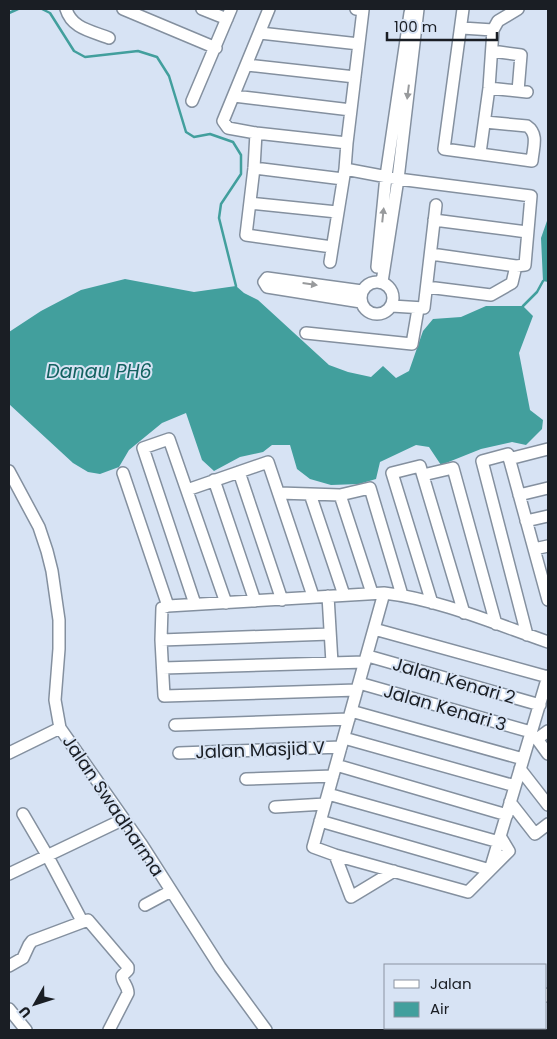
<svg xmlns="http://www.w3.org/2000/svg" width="557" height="1039" font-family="Poppins,sans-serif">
  <rect width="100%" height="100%" fill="#d7e3f4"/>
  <path fill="#429f9d" d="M548,218v64l-5,-1 -2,-43z
    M125,279l69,13 42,-6 8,7 14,7 71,65 19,7 23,5 12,-11 13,12 13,-7 14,-40 10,-12 28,-2 25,-11h37l10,10 -14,37 11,57 13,10 -1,9 -16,16 -14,-3 -31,7 -40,16 -12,-18 -13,-2 -36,17 -4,17 -17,5 -28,1 -21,-6 -13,-10 -7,-24h-18l-9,7 -23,5 -26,14 -12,-11 -16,-47 -24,10 -33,27 -10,17 -19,7 -12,-2 -15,-9 -64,-59v-72l32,-21 40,-21z"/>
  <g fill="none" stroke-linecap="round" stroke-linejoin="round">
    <path stroke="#429f9d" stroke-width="2.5" d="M42,9l8,4 24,38 11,6 53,-6 19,6 12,19 17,56 8,5 16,-3 23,8 8,13v19l-20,30 -2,14 17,68
      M9,13l9,-4
      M523,306l14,-14 6,-11"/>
    <defs>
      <path id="minor" d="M66,9c6,20 26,22 43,29
        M123,9l93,39
        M202,9l25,10
        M269,9l-46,112 5,7 28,5 91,10 -2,26 -15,93
        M463,9l-19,140 88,12c1,-13 7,-27 -5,-35l-42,-4
        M462,28l31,2
        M260,33l99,11
        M492,51l29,4 -3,36
        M247,65l108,12
        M489,88l38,4
        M234,96l117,14
        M192,101l39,-92
        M256,133l-2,35 -8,67 86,12
        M347,143l16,-133 -7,-1
        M480,153l9,-65 4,-58 5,-9 20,-12
        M254,168l89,11
        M345,169l53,10 133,17 -6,69 -9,1 -85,-12
        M250,203l87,9
        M434,220l93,12
        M377,267l9,-91 24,-163
        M361 298a16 16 0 1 1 32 0a16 16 0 1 1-32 0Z
        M382,282l16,-103 20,-170
        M427,287l64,8 21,-12 4,-17
        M361,302l-94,-15 -3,-5 3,-4 95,13
        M392,306l32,2 12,-103
        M306,333l106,11 6,-35
        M509,459l39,-10
        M9,471l30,56 8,24 5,20 7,49v29l-4,51 5,28 82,117 78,122 46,63
        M239,472l43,128
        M123,473l45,133
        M423,475l30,-7 43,156
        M214,480l41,121
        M187,490l81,-28 45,134
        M279,493l31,1 34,101
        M310,494l30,1
        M519,495l29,-7
        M526,521l22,-5
        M534,549l14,-3
        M372,593l-32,-98 30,-7 32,107
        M384,593l-71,254 22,8 133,37 22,-22 58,-194
        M328,596l4,67
        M432,603l-40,-130 28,-7 44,147
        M195,604l-52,-156 26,-9 57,164
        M374,629l174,48
        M527,635l-45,-174 26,-7 40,146
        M161,640l169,-6
        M368,656l172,49
        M163,668l202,-6
        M359,683l172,49
        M357,690l-193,6 -3,-56 1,-32 6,-2 216,-13c54,6 112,31 164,49
        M351,711l172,48
        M175,725l174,-6
        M530,737l7,2 11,15
        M344,738l171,48
        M537,739l11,-8
        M9,753l51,-25
        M179,753l162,-6
        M336,765l171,50
        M520,769l28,36
        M246,779l87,-3
        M328,794l171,48
        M510,802l25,32 13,-10
        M275,807l50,-3
        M23,814l24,41 35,66
        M320,821l170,49 19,-19 -9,-15
        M335,855l16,42 43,-26
        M9,874l115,-55
        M145,905l26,-14
        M9,966l14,-8 6,-13 3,-4 56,-21 40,47v3l-6,6c0,6 6,10 6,17l-19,37
        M546,996l2,-2
        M9,1009l17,21
        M498,1030l4,-2"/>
    </defs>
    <use href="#minor" stroke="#84909f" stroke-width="14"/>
    <use href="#minor" stroke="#fff" stroke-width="11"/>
  </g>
  <defs><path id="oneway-solid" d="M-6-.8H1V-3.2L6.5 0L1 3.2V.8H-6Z" transform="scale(1.25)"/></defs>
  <g fill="#989a9c">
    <use href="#oneway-solid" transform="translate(408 92) rotate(97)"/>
    <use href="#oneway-solid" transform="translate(383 215) rotate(-84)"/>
    <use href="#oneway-solid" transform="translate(310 284) rotate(8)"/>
  </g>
  <g text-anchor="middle" stroke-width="4" stroke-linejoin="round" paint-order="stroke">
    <g font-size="18" fill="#1a1e24" stroke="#d7e3f4">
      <text transform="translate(454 681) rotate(16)" y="6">Jalan Kenari 2</text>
      <text transform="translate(445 708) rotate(16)" y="6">Jalan Kenari 3</text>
      <text transform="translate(260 750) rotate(-2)" y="6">Jalan Masjid V</text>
      <text transform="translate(113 806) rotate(56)" y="6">Jalan Swadharma</text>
    </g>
    <g font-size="19" font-style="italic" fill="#13615f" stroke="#d7e3f4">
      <text x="99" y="378">Danau PH6</text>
    </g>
  </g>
  <rect width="557" height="1039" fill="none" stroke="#1a1e24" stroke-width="20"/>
  <rect x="384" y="964" width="162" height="65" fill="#d7e3f4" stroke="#8b94a1"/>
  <rect x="394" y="980" width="25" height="8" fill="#ffffff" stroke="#8b94a1"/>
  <text x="430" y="989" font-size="15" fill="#1a1e24">Jalan</text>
  <rect x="394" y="1002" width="25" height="15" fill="#429f9d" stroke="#8b94a1"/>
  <text x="430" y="1014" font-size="15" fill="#1a1e24">Air</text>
  <g transform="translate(35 1004) rotate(231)" stroke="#d7e3f4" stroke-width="4" paint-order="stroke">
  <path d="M0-4L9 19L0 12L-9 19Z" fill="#1a1e24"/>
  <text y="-8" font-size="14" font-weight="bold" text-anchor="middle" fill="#1a1e24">U</text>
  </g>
  <path d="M387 32v8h110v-8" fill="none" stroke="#1a1e24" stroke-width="2.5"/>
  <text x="394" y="32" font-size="15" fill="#1a1e24" stroke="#d7e3f4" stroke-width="4" paint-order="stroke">100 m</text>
</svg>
